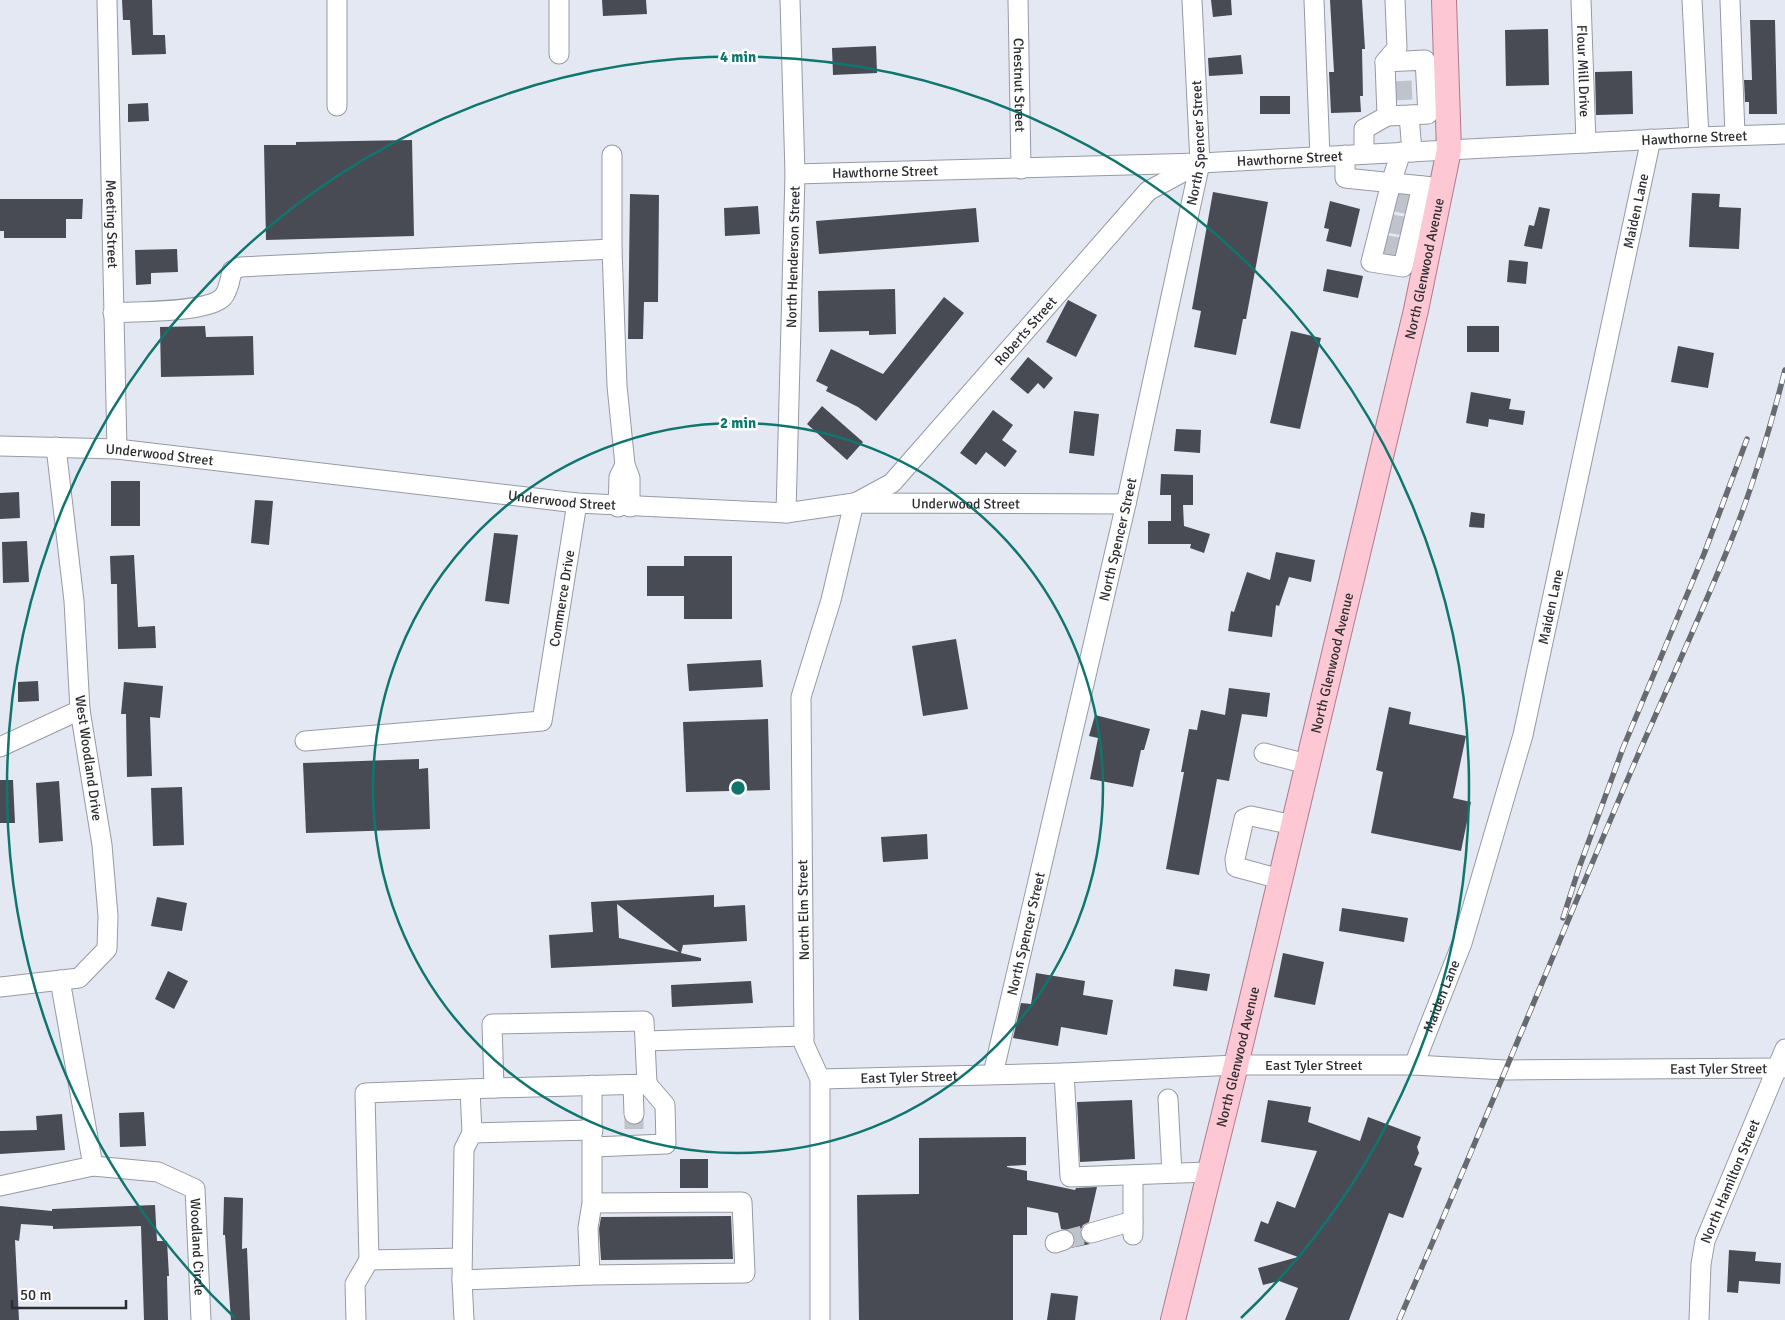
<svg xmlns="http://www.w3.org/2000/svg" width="1785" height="1320" font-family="Signika,sans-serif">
  <rect width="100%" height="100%" fill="#e4e8f3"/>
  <path fill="#484b54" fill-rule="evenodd" d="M122,0h30l1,35h12l1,19 -34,1 -2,-35h-7z
    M602,0h44l1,14 -44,2z
    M1211,0h20l1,15 -19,2z
    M1330,0h32l3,49h-3l1,47h-3l1,16 -30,1 -2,-41h5z
    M1750,20h25l2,94h-28v-12h-4l-1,-22h8z
    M1548,29l1,56 -43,1 -1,-56z
    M876,46l1,27 -44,2 -1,-27z
    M1241,55l2,19 -34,2 -1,-18z
    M1632,71l1,43 -37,1 -1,-43z
    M1260,96h30v18h-30z
    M148,103l1,18 -21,1v-18z
    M412,140l2,96 -148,4 -2,-95h32v-3z
    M1213,192l55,10 -22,117h-3l-7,36 -42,-8 7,-36 -9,-2z
    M1692,193l28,1 -1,13 22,1 -2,41 -50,-2z
    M630,194l29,1 -1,107h-14l-1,37h-15z
    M0,199h83l-1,20h-16v19h-62v-7h-4z
    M1330,201l30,8 -9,38 -25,-6 3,-12 -5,-1z
    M758,206l2,28 -35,2 -1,-28z
    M1539,207l11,2 -8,40 -18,-3 5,-21 5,1z
    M976,208l3,34 -160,12 -3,-33z
    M177,249l1,23 -27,1v11l-15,1 -1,-35z
    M1509,260l19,2 -2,22 -19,-2z
    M1327,269l36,7 -5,22 -35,-7z
    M895,289l1,45 -27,1v-4l-50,1 -1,-41z
    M944,297l20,16 -88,108 -18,-14 -32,-16 2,-4 -12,-6 15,-32 52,25z
    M1068,300l29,15 -21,42 -30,-15z
    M205,326l1,11 47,-1 1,39 -93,2 -1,-50z
    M1467,326h32v26h-32z
    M1291,331l30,7 -21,91 -30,-6z
    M1678,346l36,7 -6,35 -37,-6z
    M1028,357l25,21 -9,11 -6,-6 -10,11 -18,-15z
    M1471,392l40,7 -2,10 16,2 -2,14 -34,-6 -1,8 -22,-4z
    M822,406l41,36 -16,18 -40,-36z
    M993,410l20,15 -11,15 15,11 -12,16 -19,-15 -10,13 -16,-12z
    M1074,411l25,3 -5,42 -25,-3z
    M1176,429l25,1 -1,23 -26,-2z
    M1161,474l32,1v30h-10l1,21 26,8 -6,19 -14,-5 1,-4h-43v-23h23v-26h-11z
    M111,481h29v45h-29z
    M19,492l1,26 -20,1v-26z
    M255,500l18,1 -4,44 -18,-2z
    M1471,512l14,2 -1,14 -15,-1z
    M494,533l24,2 -9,69 -24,-3z
    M27,541l2,41 -26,1 -1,-41z
    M1276,552l39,8 -4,22 -22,-5 -10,29 -3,-1 -4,32 -44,-6 3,-20 3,1 13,-40 23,8z
    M134,555l4,72 17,-1 1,22 -38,1 -1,-65h-6l-1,-28z
    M684,556h48v63h-48v-23h-37v-30h37z
    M956,639l12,70 -45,7 -11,-70z
    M761,660l2,27 -74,4 -2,-27z
    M38,681l1,20 -21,1v-20z
    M124,682l39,4 -3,32 -10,-1 2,59 -25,1 -1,-63h-5z
    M1229,688l41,5 -3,24 -25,-3 -13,67 -12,-2 -18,96 -33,-6 18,-97h-3l8,-43 8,1 4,-20 24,5z
    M1389,707l22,5 -2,12 57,12 -13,62 18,4 -10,49 -90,-18 12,-61 -7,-2z
    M1095,715l55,14 -6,21h-3l-8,37 -43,-8 8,-41 -9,-2z
    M768,719l2,71 -84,2 -3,-70z
    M419,759v10l9,-1 2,61 -124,4 -3,-70z
    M0,780h13l2,43h-15z
    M59,781l4,60 -24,2 -3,-60z
    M182,787l2,58 -31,1 -2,-58z
    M927,834l1,25 -45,3 -2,-25z
    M714,895v12l31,-2 2,36 -64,4 -2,8 20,5v3l-150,7 -2,-33 44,-3 -2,-30zM617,904l62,48 -60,-14z
    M157,897l30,6 -5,28 -31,-5z
    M1342,908l66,10 -4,24 -65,-11z
    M1283,953l41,9 -9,43 -41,-8z
    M1175,969l35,5 -3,17 -34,-5z
    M168,971l20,10 -14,28 -19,-10z
    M1036,973l49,8 -2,14 30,5 -6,35 -46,-8 -3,19 -45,-8 8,-35 10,1z
    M751,981l2,22 -81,4 -1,-22z
    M1132,1100l3,59 -55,3 -3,-60z
    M1268,1100l43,7 -3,15 52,19 8,-24 53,20 -4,10 2,6 -5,12 8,3 -19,50 -14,-5 -40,107h-64l13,-32 -19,-7 -16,4 -5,-17 40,-11 -44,-16 7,-20 7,3 9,-23 18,7 22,-57 -56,-9z
    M144,1112l2,34 -26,1 -1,-34z
    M62,1114l3,36 -65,4v-23l37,-1 -1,-14z
    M1026,1137v28l-19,1v1l20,4v9l48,10 1,-2 21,-1 -8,35 -6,3 -3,6v6l3,4 7,3 -19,4 4,-5 -1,-7 -3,-5 -10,-2 -3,-16 -31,-6v28h-14v85h-154l-2,-125 62,-1v-56z
    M680,1159h28v29h-28z
    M224,1197l19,1 -1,51 5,-1 3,72h-19l-6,-85h-2z
    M155,1205l2,36h10l2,35h-2l1,44h-24l-3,-94 -88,3v-3l-32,-2 -2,17 -4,-1 4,80h-19v-114l52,5v-2z
    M731,1216l2,43 -132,1 -2,-31 2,-12z
    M1729,1250l27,2 -1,9 26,2 -1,21 -41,-3 -1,12 -11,-1z
    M1051,1293l27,3 -3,24h-28z"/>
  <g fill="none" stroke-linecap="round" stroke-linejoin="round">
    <path stroke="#bfc3cc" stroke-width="19" stroke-dasharray="19 9" stroke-linecap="butt" d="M1393,91l21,-1
      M1390,201l20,4
      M1386,223l18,3
      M1380,244l19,3
      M634,1114v15
      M1064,1240l27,-7"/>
    <defs>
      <g id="minor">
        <path id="s1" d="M107,0l10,449"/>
        <path id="s2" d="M1018,0l3,169"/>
        <path d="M1314,0l6,157"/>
        <path id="s3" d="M1581,0l5,143"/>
        <path d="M1692,0l7,137"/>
        <path d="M1730,1l5,134"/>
        <path d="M559,54v-54"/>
        <path d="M1385,62l12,-14 -2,-48"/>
        <path d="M337,106v-106"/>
        <path d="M1409,115l-22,1 -2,-54 40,-2 3,54 -19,1 3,37"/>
        <path d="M1401,152l-10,31 -20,79 32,5 19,-81"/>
        <path d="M1364,154v-25l23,-13"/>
        <path d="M1345,155v23l88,9"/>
        <path id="s4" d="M795,174l405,-11 499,-26 86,-3"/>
        <path d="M612,249l5,137 8,79"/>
        <path d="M113,313c24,-2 95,0 110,-16 6,-7 7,-18 9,-26l8,-4 372,-18v-94"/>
        <path id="s5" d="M0,446l117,3 460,54 209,10 68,-10 272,1"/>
        <path id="s6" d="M857,502l35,-19 256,-292 48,-26"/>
        <path d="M618,507l1,-30 6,-12 5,13v29"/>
        <path id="s7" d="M786,513l9,-339 -5,-174"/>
        <path id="s8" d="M305,741l237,-20 35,-218"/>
        <path d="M0,747l80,-37"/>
        <path d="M1264,753l43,11"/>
        <path d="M1280,879l-44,-12 -1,-8 9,-40 7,-3 42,9"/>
        <path d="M60,980l33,186"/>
        <path d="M0,987l79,-9 28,-29 1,-33 -6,-71 -22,-135 -6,-109 -18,-154"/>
        <path d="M645,1041l-1,-20 -152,3 2,64 153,-4 -2,-43 159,-5"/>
        <path id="s9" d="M1414,1065l48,-122 61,-208 128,-596"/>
        <path d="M1064,1073l6,104 138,-5"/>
        <path id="s10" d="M993,1074l133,-570 74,-341 -8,-163"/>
        <path id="s11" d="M820,1079l244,-6 172,-8h178l92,5 279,-2"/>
        <path d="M592,1085v118l-4,25 2,47 155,-2 -3,-71 -150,1"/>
        <path d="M633,1085l1,29"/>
        <path d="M470,1089l2,44"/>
        <path d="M1168,1099l4,74"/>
        <path d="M593,1147l73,-3 -1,-39 -18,-21"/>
        <path d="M1133,1175v60"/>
        <path id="s12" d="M0,1186l93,-20 65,6 37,17 6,131"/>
        <path d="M1091,1233l42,-12"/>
        <path d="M1055,1243l9,-3"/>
        <path d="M462,1258l-93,2 -4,-167 129,-5"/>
        <path d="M590,1275l-128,5 2,-131 8,-16 121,-3"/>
        <path d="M462,1280l2,40"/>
        <path d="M356,1320l-1,-36 14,-24"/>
        <path d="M820,1320v-241l-16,-35 -3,-347 30,-97 23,-97"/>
        <path id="s13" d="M1699,1320l2,-56 4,-23 80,-192"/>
      </g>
      <g id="major">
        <path id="s14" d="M1173,1320l63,-255 180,-755 33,-160 -5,-150"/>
      </g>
    </defs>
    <use href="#minor" stroke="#959aa3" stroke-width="21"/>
    <use href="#major" stroke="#b27987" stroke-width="26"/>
    <use href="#minor" stroke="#fff" stroke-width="19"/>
    <use href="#major" stroke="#fdc7d3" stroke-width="24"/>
    <defs>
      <path id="rail" d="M1563,918l16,-50 44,-120 81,-194 43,-115
        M1399,1320c80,-183 155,-368 233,-551 35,-82 74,-163 106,-246 19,-50 34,-102 47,-153"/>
    </defs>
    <use href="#rail" stroke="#676a70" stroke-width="5.5"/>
    <use href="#rail" stroke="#fff" stroke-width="4" stroke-dasharray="11" stroke-linecap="butt"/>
  </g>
  <g fill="none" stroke="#0f766e" stroke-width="2.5">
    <circle cx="738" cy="788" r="365"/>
    <path d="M235 1318A731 731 0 1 1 1241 1318"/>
  </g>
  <g text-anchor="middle" stroke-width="5" stroke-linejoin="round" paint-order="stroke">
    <g font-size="14" fill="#2b2d31" stroke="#fff">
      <text dy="5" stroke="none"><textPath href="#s3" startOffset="71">Flour Mill Drive</textPath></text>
      <text dy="5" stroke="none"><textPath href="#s2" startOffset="85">Chestnut Street</textPath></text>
      <text dy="5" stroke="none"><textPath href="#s4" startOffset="900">Hawthorne Street</textPath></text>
      <text dy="5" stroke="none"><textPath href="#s10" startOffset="954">North Spencer Street</textPath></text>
      <text dy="5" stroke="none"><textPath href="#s4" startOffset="495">Hawthorne Street</textPath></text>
      <text dy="5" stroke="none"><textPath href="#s4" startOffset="90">Hawthorne Street</textPath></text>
      <text dy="5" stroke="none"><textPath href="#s9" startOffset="884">Maiden Lane</textPath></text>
      <text dy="5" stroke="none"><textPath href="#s1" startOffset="224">Meeting Street</textPath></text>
      <text dy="5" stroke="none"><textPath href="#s7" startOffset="256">North Henderson Street</textPath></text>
      <text dy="5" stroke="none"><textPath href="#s14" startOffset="1081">North Glenwood Avenue</textPath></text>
      <text dy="5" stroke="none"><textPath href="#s6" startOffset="242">Roberts Street</textPath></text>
      <text dy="5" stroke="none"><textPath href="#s5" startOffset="160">Underwood Street</textPath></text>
      <text dy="5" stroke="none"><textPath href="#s5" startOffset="565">Underwood Street</textPath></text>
      <text dy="5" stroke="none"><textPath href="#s5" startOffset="970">Underwood Street</textPath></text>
      <text dy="5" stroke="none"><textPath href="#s10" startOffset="549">North Spencer Street</textPath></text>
      <text dy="5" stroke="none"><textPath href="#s8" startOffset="362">Commerce Drive</textPath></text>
      <text dy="5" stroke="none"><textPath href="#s9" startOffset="479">Maiden Lane</textPath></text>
      <text dy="5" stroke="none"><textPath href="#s14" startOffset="676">North Glenwood Avenue</textPath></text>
      <text transform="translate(89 758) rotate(82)" y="5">West Woodland Drive</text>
      <text transform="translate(803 910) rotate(-91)" y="5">North Elm Street</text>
      <text dy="5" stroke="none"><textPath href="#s10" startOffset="144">North Spencer Street</textPath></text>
      <text dy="5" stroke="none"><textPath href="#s9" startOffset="74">Maiden Lane</textPath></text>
      <text dy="5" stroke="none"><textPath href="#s14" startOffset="271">North Glenwood Avenue</textPath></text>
      <text dy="5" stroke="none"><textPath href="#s11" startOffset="494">East Tyler Street</textPath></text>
      <text dy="5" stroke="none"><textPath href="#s11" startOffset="899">East Tyler Street</textPath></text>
      <text dy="5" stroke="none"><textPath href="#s11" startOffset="89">East Tyler Street</textPath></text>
      <text dy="5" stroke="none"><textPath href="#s13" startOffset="144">North Hamilton Street</textPath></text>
      <text dy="5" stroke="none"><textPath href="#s12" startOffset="259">Woodland Circle</textPath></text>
    </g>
  </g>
  <circle cx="738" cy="788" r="8" fill="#0f766e" stroke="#fff" stroke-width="2.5"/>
  <g font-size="15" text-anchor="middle" font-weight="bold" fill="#0f766e" stroke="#fff" stroke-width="5" stroke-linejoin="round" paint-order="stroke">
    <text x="738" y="62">4 min</text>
    <text x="738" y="428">2 min</text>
  </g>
  <path d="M12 1300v8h114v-8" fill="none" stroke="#2b2d31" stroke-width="2.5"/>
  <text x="20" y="1300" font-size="15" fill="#2b2d31" stroke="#ffffff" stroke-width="4" paint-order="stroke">50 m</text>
</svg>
